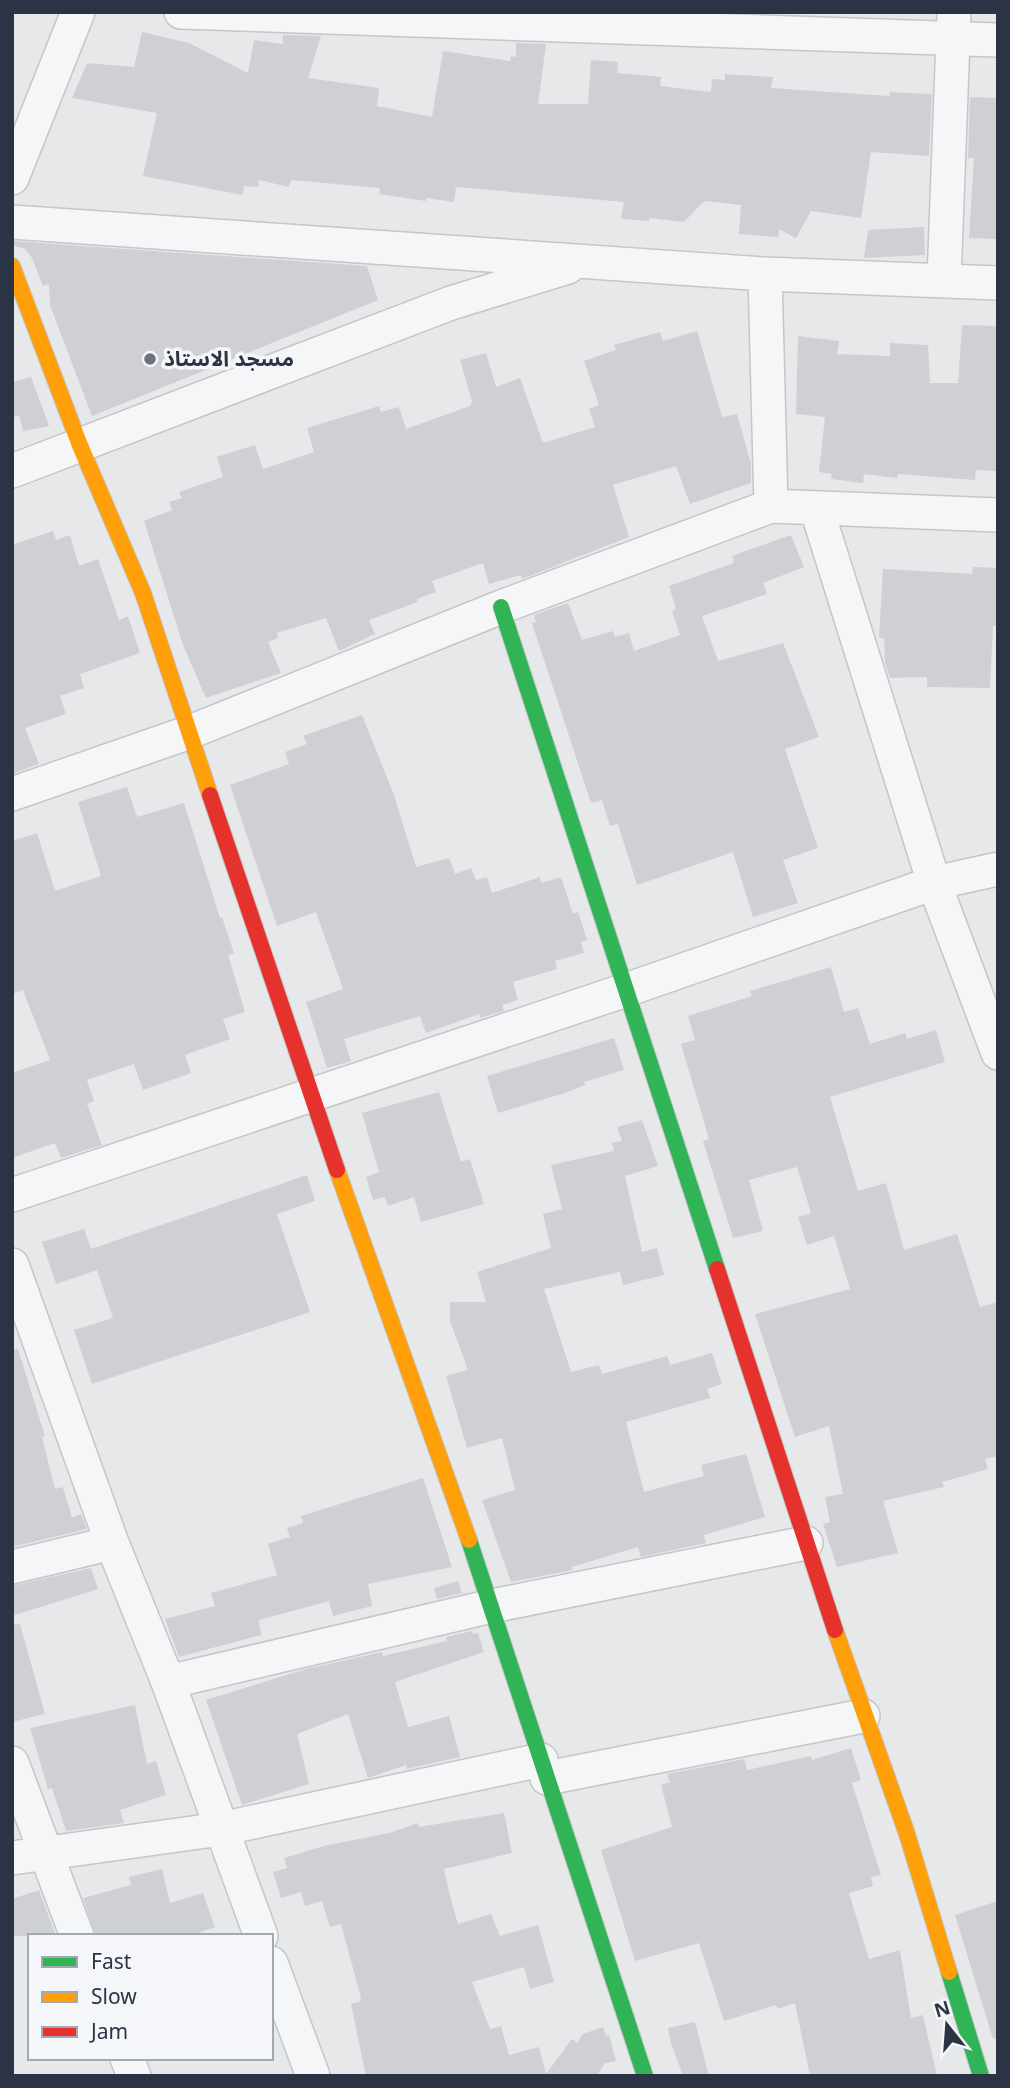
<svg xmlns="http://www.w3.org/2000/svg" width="1010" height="2088" font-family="'Noto Sans','Noto Sans Arabic',sans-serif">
  <rect width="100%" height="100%" fill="#e6e8ea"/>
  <path fill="#ced0d3" d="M142,32l47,11 59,30 6,-33 29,4v-9l38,1 -13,42 71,10 -2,18 55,11 11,-66 67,10 1,-5 5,1v-14l30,1 -8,60h50l3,-44 27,2 -1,11 44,4 -1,9 51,6 1,-13 13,1v-6l48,3 -2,11 119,8v-4l42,2 -3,62 -58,-4 -10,66 -50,-7 -15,27 -17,-9 -1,8 -39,-3 2,-29 -37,-4 -20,21 -35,-4v3l-28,-2 3,-17 -168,-15 -2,15 -28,-4v3l-47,-7 1,-6 -89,-8 -2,7 -30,-7 -1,7 -14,-1 -1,9 -100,-19 14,-63 -85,-15 15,-35 47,4z
    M970,97l28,1v141l-29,-1 5,-80h-6z
    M924,227l1,28 -61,3 4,-28z
    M12,241l355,25 11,34 -286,116 -42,-111 -1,-21 -6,2 -11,-28 -7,-9 -13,-4z
    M962,325l36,1v145l-22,-1 -1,10 -77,-6 -1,4 -33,-4 -1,9 -32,-4 1,-5 -13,-2 6,-55 -29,-3 2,-78 41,5 -2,13 53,2v-13l38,2 2,38h28z
    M697,331l25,86 15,-3 14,50v19l-61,21 -14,-38 -63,19 16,52 -107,42 -1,-4 -32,9 -6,-21 -51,18 4,11 -19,7 1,3 -49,18 6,14 -36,17 -13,-33 -49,15 1,5 -10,4 13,31 -75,25 -23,-53 -39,-124 28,-11 -3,-8 13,-4 -3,-6 44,-15 -6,-20 38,-12 8,24 51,-17 -7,-24 72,-22 2,6 18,-5 7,22 64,-23 2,-5 -12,-41 26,-7 10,34 24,-9 23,65 52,-16 -6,-18 10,-4 -15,-44 32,-11 -2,-5 46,-13 3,9z
    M31,377l18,49 -26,5 -4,-16 -7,3v-36z
    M53,531l3,9 14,-5 9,31 19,-7 21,61 9,-4 12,37 -60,21 4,14 -24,8 6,18 -41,14 14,36 -27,10v-229z
    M791,535l13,32 -41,16 4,11 -65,22 16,45 65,-18 36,94 -34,12 33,99 -35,12 15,43 -45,14 -20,-65 -96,33 -19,-61 -8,2 -8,-26 -11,3 -59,-180 4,-1 -2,-7 34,-12 14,37 31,-9 2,6 14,-4 5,18 46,-16 -8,-24 4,-2 -7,-23 65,-23 -2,-7z
    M973,567l25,1v58h-5l-3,62 -63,-1v-10l-37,1 -5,-15 -1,-25h-5l4,-69 89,5z
    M362,715l32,80 22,72 33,-9 6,16 16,-6 5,12 11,-3 5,16 48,-16 1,6 20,-6 12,37 5,-2 9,28 -6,2 3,11 -29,8 2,8 -44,13 5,18 -16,5 2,6 -24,7 -1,-4 -53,19 -6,-17 -76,23 7,22 -24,7 -21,-66 37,-13 -27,-77 -39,14 -47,-141 59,-21 -4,-12 22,-8 -4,-8z
    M127,787l10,30 47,-14 36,115 2,-1 12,36 -6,2 17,57 -22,7 7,20 -45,16 6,18 -48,17 -9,-26 -47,16 7,21 -7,3 15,41 -41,13 -6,-15 -43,15v-85l38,-13 -27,-70 -11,4v-153l25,-8 18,58 46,-15 -23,-74z
    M831,967l13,45 14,-4 12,36 35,-11 2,6 29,-9 9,32 -115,35 28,94 28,-8 18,67 53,-16 23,73 18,-5v154l-13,3 3,10 -46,13 2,5 -61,14 15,52 -61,14 -14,-43 7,-2 -5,-25 18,-3 -14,-68 -34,11 -40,-123 95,-25 -16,-53 -27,9 -9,-28 13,-4 -14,-46 -48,13 14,51 -30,7 -30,-97 6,-2 -28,-95 14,-4 -7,-24 64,-20 -2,-5z
    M614,1038l10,32 -40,12 1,3 -20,8 -67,20 -11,-37z
    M439,1092l22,70 9,-3 14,45 -63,18 -7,-25 -26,9 -3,-9 -12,3 -7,-23 13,-5 -17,-59z
    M642,1120l16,46 -33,10 17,76 15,-4 7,27 -41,10 -3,-13 -76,17 27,83 28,-7 3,9 65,-18 3,9 42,-12 10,31 -15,5 3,9 -84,24 18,70 60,-16 -3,-11 45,-11 19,63 -61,18 2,8 -65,14 -3,-10 -66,20 1,3 -62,12 -29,-82 33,-10 -13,-52 -35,10 -21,-72 22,-6 -18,-49v-19h36l-9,-30 74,-24 -8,-34 19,-5 -11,-44 63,-14 -2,-8 10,-2 -5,-14z
    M307,1175l8,26 -38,13 33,98 -218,72 -18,-54 39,-12 -16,-48 -41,14 -14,-42 42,-13 7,20z
    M18,1349l27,87 -3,1 13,52 8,-2 9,31 9,-4 6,15 -75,18v-197z
    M423,1478l29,89 -84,17 4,22 -39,10 -4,-15 -70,19 2,15 -82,22 -14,-38 50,-13 -4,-13 66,-18 -9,-31 22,-7 -3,-9 16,-5 -2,-7z
    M91,1568l7,21 -86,27v-30z
    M458,1581l4,12 -25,6 -3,-11z
    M20,1624l25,90 -33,8v-97z
    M472,1631l1,3 5,-1 6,19 -89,30 13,45 41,-11 11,41 -53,12 -1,-4 -38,13 -20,-64 -51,20 12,50 -67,21 -36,-105 100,-31 76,-17 1,4 64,-15 -1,-4z
    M135,1705l12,59 9,-3 10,34 -46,15 4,13 -58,8 -14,-43 -4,1 -18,-61z
    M851,1748l10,32 -9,3 29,92 -10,2 2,9 -24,7 20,66 31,-9 11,68 12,-3 14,61h-127l-15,-73 -17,6 -2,-4 -52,16 -25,-78 -64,18 -34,-111 71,-23 -11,-42 9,-3 -3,-8 77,-15 3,11 64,-14 1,4z
    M504,1813l8,40 -68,16 7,31 7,24 33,-10 9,22 38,-11 16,57 -24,7 -6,-22 -52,15 18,47 11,-3 8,29 30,-8 7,27 26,-35 5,4 6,-9 20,-7 3,9 3,-1 7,26 -11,2 -8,13h-231l-15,-72 8,-2 2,-4 -20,-74 -11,3 -8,-26 -17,5 -4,-14 -20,6 -8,-26 14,-4 -3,-10 40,-12 65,-13 29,-10 1,4z
    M162,1869l8,34 33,-10 12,34 -26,9h-93l-13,-38 48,-13 -2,-8z
    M39,1890l17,46h-44v-37z
    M998,1901v138h-5l-38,-124z
    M695,2022l14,54h-26l-12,-33 -3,-15z"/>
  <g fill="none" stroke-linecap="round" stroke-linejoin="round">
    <defs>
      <path id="street" d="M181,12l817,28
        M12,178l66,-166
        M12,222l753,52 233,9
        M765,274l6,232
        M944,281l10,-269
        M12,471l439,-168 117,-36
        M817,510l117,373 64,170
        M12,794l178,-62 311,-125 270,-101 227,9
        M12,1195l614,-205 308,-107 64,-14
        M12,1265l100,278 56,139 93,254
        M12,1567l100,-24
        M168,1682l324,-76 314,-63
        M12,1763l65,173
        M547,1778l316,-62
        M12,1858l209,-29 320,-69
        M271,1963l42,113
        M127,2058l7,18"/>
      <path id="fast" d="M501,607l216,662
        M469,1540l176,536
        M949,1972l32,104"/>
      <path id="slow" d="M12,266l67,177 64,150 67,202
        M337,1170l132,370
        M835,1630l72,204 42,138"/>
      <path id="jam" d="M210,795l127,375
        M717,1269l118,361"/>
    </defs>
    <use href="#street" stroke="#c4c6c8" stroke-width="36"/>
    <use href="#fast" stroke="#c4c6c8" stroke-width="18"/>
    <use href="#slow" stroke="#c4c6c8" stroke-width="18"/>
    <use href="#jam" stroke="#c4c6c8" stroke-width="18"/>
    <use href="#street" stroke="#f5f6f7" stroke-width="33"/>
    <use href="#fast" stroke="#30b455" stroke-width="16"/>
    <use href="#slow" stroke="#ff9f0a" stroke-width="16"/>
    <use href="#jam" stroke="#e5322d" stroke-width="16"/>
  </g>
  <circle fill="#6c737f" stroke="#f4f6f9" stroke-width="2.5" cx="150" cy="359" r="7"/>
  <g text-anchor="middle" stroke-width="7" stroke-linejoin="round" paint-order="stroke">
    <g font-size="21" font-weight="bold" fill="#2b3445" stroke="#f4f6f9" text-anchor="start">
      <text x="164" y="366">مسجد الاستاذ</text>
    </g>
  </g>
  <rect width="1010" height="2088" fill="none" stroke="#2b3445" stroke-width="28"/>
  <rect x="28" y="1934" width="245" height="126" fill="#f4f6f9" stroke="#a4a8b1" stroke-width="2"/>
  <rect x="42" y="1957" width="35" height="10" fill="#30b455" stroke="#a4a8b1" stroke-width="2"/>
  <text x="91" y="1969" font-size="21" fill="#2b3445">Fast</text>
  <rect x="42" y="1992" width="35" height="10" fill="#ff9f0a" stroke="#a4a8b1" stroke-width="2"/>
  <text x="91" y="2004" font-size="21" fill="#2b3445">Slow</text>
  <rect x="42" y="2027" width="35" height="10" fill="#e5322d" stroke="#a4a8b1" stroke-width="2"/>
  <text x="91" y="2039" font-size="21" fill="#2b3445">Jam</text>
  <g transform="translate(947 2025) rotate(343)" stroke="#f4f6f9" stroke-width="5" paint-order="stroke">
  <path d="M0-5L12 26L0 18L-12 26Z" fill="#2b3445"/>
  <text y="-10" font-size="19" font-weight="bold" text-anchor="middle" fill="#2b3445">N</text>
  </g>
</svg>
